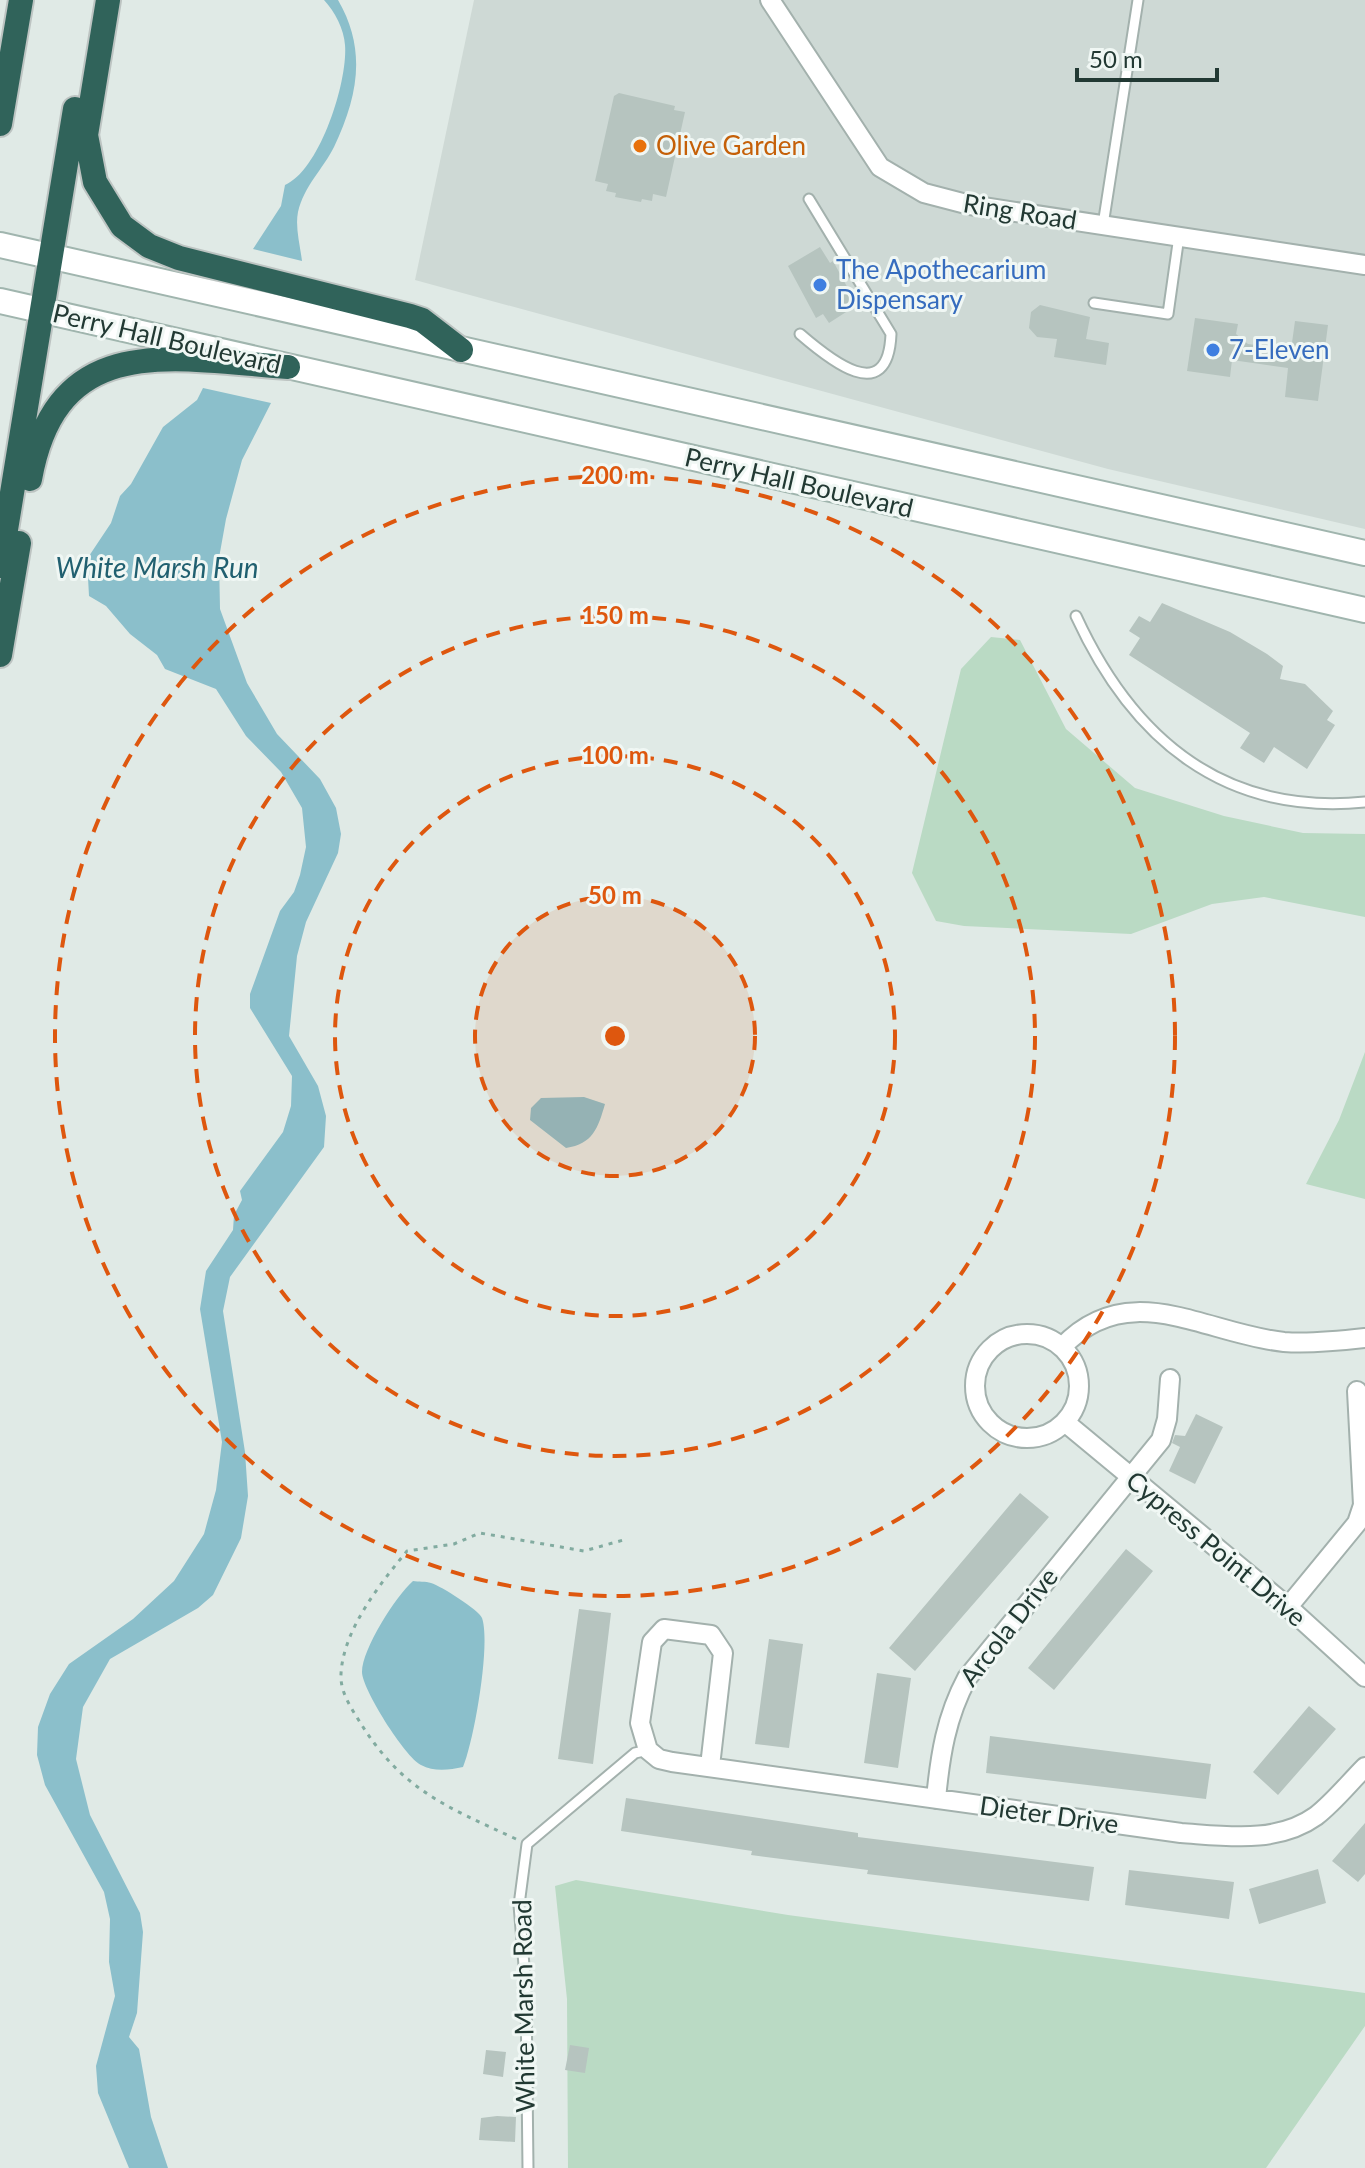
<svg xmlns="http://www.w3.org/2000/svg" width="1365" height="2168" font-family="Lato,sans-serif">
  <rect width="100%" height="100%" fill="#e0eae6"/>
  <path fill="#ced9d5" d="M474,0h891v529l-257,-60 -693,-189z"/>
  <path fill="#badac4" d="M991,637l29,3 46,89 69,59 89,28 79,17 62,1v83l-101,-20 -52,7 -81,30 -167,-8 -28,-5 -24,-48 49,-204z
    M1365,1052v147l-59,-15 33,-64z
    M576,1880l212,35 577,78v33l-99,142h-698l-1,-169 -12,-113z"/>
  <path fill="#8bbfcb" d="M324,0h14c29,50 20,96 -4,147 -11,22 -30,39 -36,65 -3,15 2,33 4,49l-49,-12 28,-43 4,-21c35,-15 63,-104 60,-140 -1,-16 -10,-33 -21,-45z
    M203,388l68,15 -29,57 -16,59 -7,39 1,51 27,74 30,51 43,45 16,29 5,26 -3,19 -32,69 -9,34 -8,80 29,50 8,30 -2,31 -94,130 -7,34 22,141 3,44 -7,42 -28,57 -15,13 -88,51 -27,48 -7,52 14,56 50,98 3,19 -6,81 -8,24 10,12 12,68 17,51h-39l-31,-75 -2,-27 19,-70 -6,-34 1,-43 -6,-27 -59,-107 -8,-30 1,-28 12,-33 19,-30 64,-45 41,-38 30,-47 12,-44 6,-48 -22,-133 6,-38 27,-41 1,-15 8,-15 -2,-9 43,-59 8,-26 1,-30 -42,-68v-14l30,-83 14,-19 6,-17 6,-28 -4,-39 -21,-36 -35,-36 -30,-47 -51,-20 -8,-14 -27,-21 -24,-28 -17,-10 -2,-37 24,-36 9,-27 11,-12 32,-57 34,-27z
    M584,1097l21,7c-7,24 -12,40 -39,44l-36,-28 1,-12 10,-10z
    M413,1581c5,1 13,0 18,2 10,3 48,27 51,35 9,26 -8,123 -19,149 -14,3 -29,5 -42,-2 -16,-8 -59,-76 -59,-93 0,-23 34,-76 51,-91z"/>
  <path fill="#b6c4bf" d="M619,93l56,13 -1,4 11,2 -19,85 -13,-3 -1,7 -10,-2 -1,3 -26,-5 1,-4 -10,-2 2,-7 -13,-3 19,-85z
    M820,247l10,16 3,-2 24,44 -28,18 -6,-9 -7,4 -28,-52z
    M1040,305l50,12 -4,22 23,4 -3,22 -52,-8 3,-18 -20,-2 -8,-9 2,-16z
    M1195,318l43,6 -2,10 12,10 43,6 4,-29 33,4 -10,76 -33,-4 3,-29 -56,-8 -2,17 -43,-6z
    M1162,603l68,29 37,22 16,12 -3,13 25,5 28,27 -6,9 8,5 -28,44 -33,-22 -10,16 -24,-15 10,-15 -121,-78 11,-17 -11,-7 10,-15 11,6z
    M1196,1414l27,13 -28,57 -26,-13 11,-24 -8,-4 3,-8 10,1z
    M1020,1493l29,24 -134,154 -26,-23z
    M1126,1549l27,22 -99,119 -26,-22z
    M579,1609l32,4 -18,151 -35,-5z
    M769,1639l34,5 -14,104 -34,-4z
    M877,1673l34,5 -13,90 -34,-5z
    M1309,1706l27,23 -58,66 -25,-23z
    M990,1736l221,28 -5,35 -220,-26z
    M626,1798l232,35v4l236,30 -5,34 -222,-27 1,-4 -117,-15 1,-4 -131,-20z
    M1365,1823v51l-7,8 -26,-21z
    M1318,1869l8,34 -67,21 -10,-35z
    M1129,1870l105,12 -5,37 -104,-14z
    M570,2045l19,3 -4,25 -20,-3z
    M486,2050l20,2 -3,25 -20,-3z
    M497,2116l19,1 -1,25 -36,-2 2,-22z"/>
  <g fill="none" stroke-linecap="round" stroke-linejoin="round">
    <defs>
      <path id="lane" d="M1103,225l35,-225
        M1094,303l74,11 11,-78
        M800,334c29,25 88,74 91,0l-82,-135
        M1076,616c56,122 147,200 289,186
        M528,2168l-2,-178 -7,-85 8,-61 108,-91 13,-3"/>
      <path id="street" d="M770,0l110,167 44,26 46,12 395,60
        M975 1386a52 52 0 1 1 104 0a52 52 0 1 1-104 0Z
        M1062,1347c67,-71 143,-13 222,-5 27,2 55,-1 81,-4
        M1066,1423l222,184 77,70
        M1288,1607l69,-84 6,-18 -6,-114
        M710,1766l13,-113 -12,-18 -47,-6 -12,13 -12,81 8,27 11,9 13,3 509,71c45,3 96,11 135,-17 18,-14 33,-33 49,-49
        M936,1799c4,-43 10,-82 31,-121l194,-238 6,-21 3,-40"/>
      <path id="secondary" d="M0,245l1365,308
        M0,301l1365,309"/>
      <path id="highway" d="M108,0l-22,135 9,47 27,44 27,20 30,12 231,58 12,4 39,30
        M0,124l21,-124
        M30,479c27,-150 143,-120 258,-112
        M0,566l75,-457
        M0,655l19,-112"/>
    </defs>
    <use href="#lane" stroke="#a3b1ad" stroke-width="13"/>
    <use href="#street" stroke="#a3b1ad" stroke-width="22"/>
    <use href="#secondary" stroke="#a0b5ae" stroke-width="28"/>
    <use href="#highway" stroke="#bdc4c2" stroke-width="28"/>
    <path stroke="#82aba0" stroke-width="3" stroke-dasharray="4 6" stroke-linecap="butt" d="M516,1839c-71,-33 -115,-49 -158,-120 -8,-13 -18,-28 -17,-45 2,-44 39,-90 66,-123l47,-7 26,-11 104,18 43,-12"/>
    <use href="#lane" stroke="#fff" stroke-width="9"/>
    <use href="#street" stroke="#fff" stroke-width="18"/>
    <use href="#secondary" stroke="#fff" stroke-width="24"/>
    <use href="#highway" stroke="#30635a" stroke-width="24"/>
  </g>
  <circle cx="615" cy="1036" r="140" fill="#de570e" fill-opacity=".12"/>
  <g fill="none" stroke="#de570e" stroke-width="4" stroke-dasharray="14 10">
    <circle cx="615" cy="1036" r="140"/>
    <circle cx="615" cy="1036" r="280"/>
    <circle cx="615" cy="1036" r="420"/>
    <circle cx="615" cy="1036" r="560"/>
  </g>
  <circle fill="#e8710a" stroke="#f0f7f4" stroke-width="3" cx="640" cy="146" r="8"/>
  <g fill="#3f7fe0" stroke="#f0f7f4" stroke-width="3">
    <circle cx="820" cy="285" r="8"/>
    <circle cx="1213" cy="350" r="8"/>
  </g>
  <g text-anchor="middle" stroke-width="6" stroke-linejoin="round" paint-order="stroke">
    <g font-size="26" fill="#c56008" stroke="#f0f7f4" text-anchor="start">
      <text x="656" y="155">Olive Garden</text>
    </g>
    <g font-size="26" fill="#223933" stroke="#f0f7f4">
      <text transform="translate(1020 212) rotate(9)" y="9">Ring Road</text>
      <text transform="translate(167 339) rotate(13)" y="9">Perry Hall Boulevard</text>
      <text transform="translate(799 483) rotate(13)" y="9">Perry Hall Boulevard</text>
      <text transform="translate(1216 1549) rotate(40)" y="9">Cypress Point Drive</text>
      <text transform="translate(1009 1627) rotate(-52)" y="9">Arcola Drive</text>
      <text transform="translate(1049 1815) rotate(8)" y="9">Dieter Drive</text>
      <text transform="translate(524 2006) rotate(-91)" y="9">White Marsh Road</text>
    </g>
    <g font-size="26" fill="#366cbe" stroke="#f0f7f4" text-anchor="start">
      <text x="836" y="279">The Apothecarium<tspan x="836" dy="30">Dispensary</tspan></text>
      <text x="1229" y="359">7-Eleven</text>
    </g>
    <g font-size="28" font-style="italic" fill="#216070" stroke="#f0f7f4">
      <text x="157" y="578">White Marsh Run</text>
    </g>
  </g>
  <circle cx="615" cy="1036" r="12" fill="#de570e" stroke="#f0f7f4" stroke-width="4"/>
  <g font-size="24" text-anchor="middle" font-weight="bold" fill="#de570e" stroke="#f0f7f4" stroke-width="6" stroke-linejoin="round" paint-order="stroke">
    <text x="615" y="484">200 m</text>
    <text x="615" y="624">150 m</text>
    <text x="615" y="764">100 m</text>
    <text x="615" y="904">50 m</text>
  </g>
  <path d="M1077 68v12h140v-12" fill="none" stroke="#223933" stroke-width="4"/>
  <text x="1089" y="68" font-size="24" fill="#223933" stroke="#f0f7f4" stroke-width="6" paint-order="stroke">50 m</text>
</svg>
